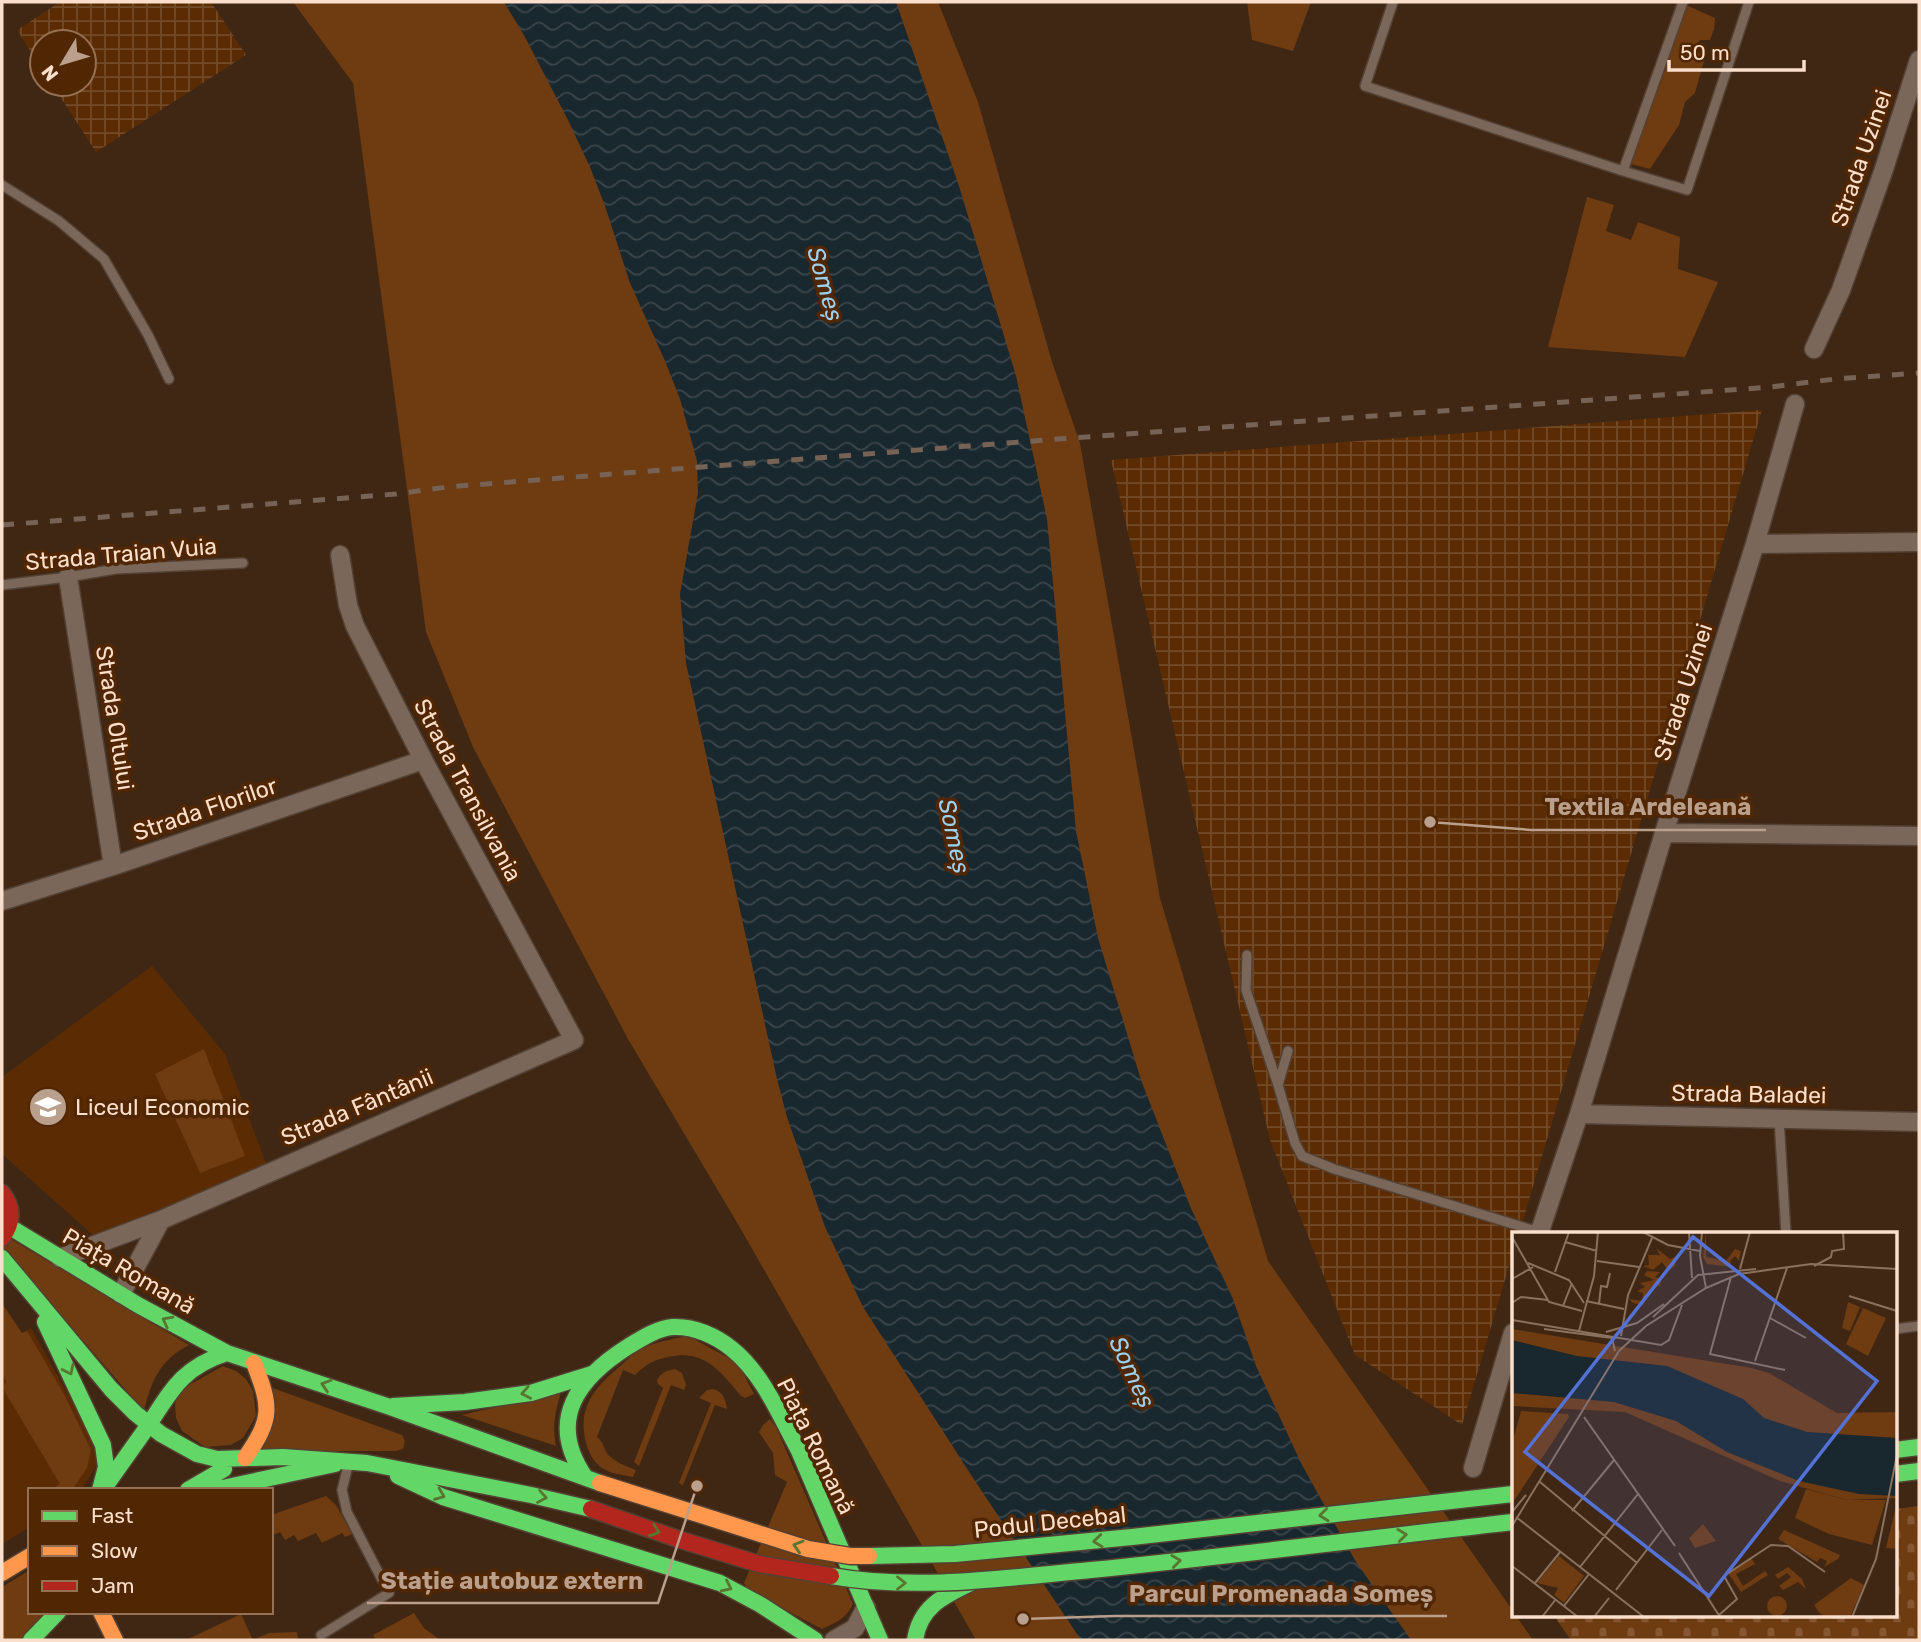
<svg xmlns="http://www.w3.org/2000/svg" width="1921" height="1642" font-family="Rubik,sans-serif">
  <defs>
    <pattern id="industrial-grid" width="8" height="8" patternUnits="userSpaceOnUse" patternTransform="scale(1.75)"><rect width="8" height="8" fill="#5b2c04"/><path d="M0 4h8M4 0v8" fill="none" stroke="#734a27"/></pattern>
    <pattern id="cemetery-stones" width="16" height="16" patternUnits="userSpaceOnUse" patternTransform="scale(1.75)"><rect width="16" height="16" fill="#6f3b11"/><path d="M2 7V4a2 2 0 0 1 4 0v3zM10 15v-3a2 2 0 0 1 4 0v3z" fill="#845732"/></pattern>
    <pattern id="water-waves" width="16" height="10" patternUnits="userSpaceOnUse" patternTransform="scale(1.75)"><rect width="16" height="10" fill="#19272e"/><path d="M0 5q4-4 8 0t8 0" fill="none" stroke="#3b464b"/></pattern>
  </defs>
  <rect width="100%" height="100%" fill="#3f2714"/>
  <path fill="#5b2c04" d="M152,966l73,88 42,112 -173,70 -92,-82v-77z
    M31,1328l67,120 -1,17 -16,25h-51v37l-28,17v-197z"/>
  <path fill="url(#industrial-grid)" d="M60,2h151l35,53 -150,97 -44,-68h32v-42h-42v27l-25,-39z
    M1762,410l-243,824h-6v19l-51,172 -107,-70 -85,-215 -159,-680z"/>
  <path fill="#6f3b11" d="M293,2h645l40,100 74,260 28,81 80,455 108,363 245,350v5h3l17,24h-557l-237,-414 -111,-187 -155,-292 -47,-115 -73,-549z
    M1247,2h64l-18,49 -41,-11z
    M1686,5l29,13 -1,11 -4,11h-10l-5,7 9,14 -9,32 -10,9 -6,23 -29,44 -19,-5z
    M1587,197l27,8 -8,26 25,9 7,-18 42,15 -2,32 40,13 -33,75 -137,-10z
    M204,1049l41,107 -45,17 -45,-99z
    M9,1238l180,107c-29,15 -38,36 -45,66l-142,-164z
    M2,1303l20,30 5,-2 37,63 27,56 -4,18 -15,22h-21l9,-6 -58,-97 4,-5 -4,-8z
    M688,1336l50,27 16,31 -9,4 -4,-2c-21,-25 -37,-47 -73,-39 -14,3 -22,7 -33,18l-12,-5 -26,67c6,5 6,8 9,15 6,9 20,14 30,18l-3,7c-10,-2 -22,-3 -31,-9 -7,-5 -13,-14 -15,-22 -11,-36 6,-57 32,-79 7,-6 14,-14 22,-18 14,-7 31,-10 47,-13z
    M223,1366l13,5 10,8 7,12 3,25 -13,22 -12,7 -26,2 -23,-16 -6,-13 -1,-13 3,-14z
    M675,1369l7,4 4,12 -2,5 -13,-5 -32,81 -5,-4 29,-74 -5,-4 -1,-4c4,-7 10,-10 18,-11z
    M270,1387l132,48 3,6 -2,8 -7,2h-139z
    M713,1389c11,3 12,10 14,20l-12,-4 -32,80 -4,-2 32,-80 -12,-5 8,-8z
    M561,1392c-6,21 -9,33 -5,54l-94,-31z
    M770,1419l6,8 77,177c-6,14 -18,19 -31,25l-74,-39 -4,-7 43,-101 -12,-7 -2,-22 -14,-21 4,-7z
    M326,1496l10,9 16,29 -7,3 -3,-4 -20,10 -6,-10 -18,8 -4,-6 -9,5 -5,-8 -9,4v-21z
    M30,1570v42h18l-24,28h-22v-53z
    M414,1613l10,15 16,12h-64l-3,-5z
    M241,1614l12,26 16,-7 28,-1 1,8h-112z"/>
  <path fill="url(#cemetery-stones)" d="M1919,1506v134h-348l-17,-24h341v-107z"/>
  <path fill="url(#water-waves)" d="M504,2h392l63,184 57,190 31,143 29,312 22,107 43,142 49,126 43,93 23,67 46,99 54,97 55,78h-330l-106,-159 -112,-174 -38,-80 -38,-110 -10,-38 -91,-416 -6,-69 18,-101 -1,-32 -17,-62 -15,-38 -35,-78 -25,-77 -15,-39 -22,-47 -43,-83z"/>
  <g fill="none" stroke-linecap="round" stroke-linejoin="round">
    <defs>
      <path id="lane" d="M1393,2l-28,84 258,85 60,-169
        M1623,171l64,19 62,-188
        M2,185l57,36 45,38 44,76 21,44
        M2,585l66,-8 48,-8 127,-6
        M1247,955l-1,35 32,95
        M1288,1051l-10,34 17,58 7,13 32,13 205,63
        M1779,1119l7,115
        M1895,1329l24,-3
        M321,1635l68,-42 -42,-81 -5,-22 6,-24"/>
      <path id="street" d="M1814,349l27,-59 42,-118 36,-112
        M1755,544l164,-2
        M68,577l45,289
        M1664,833l255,3
        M2,901l111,-35 310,-106
        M1579,1114l340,8
        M1539,1234l40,-120 85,-281 91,-289 40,-140
        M60,1258l101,-38 413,-180 -148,-275 -71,-139 -7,-21 -8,-50
        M121,1294l40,-74
        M1473,1468l40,-135
        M834,1640l21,-12 11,-21"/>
      <path id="fast" d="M10,1227l128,78 89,48 163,54 210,76
        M2,1258l109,131 24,24 26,21 36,20 20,5 66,-2 84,6 164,32 60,14
        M45,1322l58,123 3,22 -6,23
        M393,1406l72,-4 66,-9 61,-19
        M148,1426c24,-37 35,-59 79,-73
        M1895,1450l24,-3
        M1895,1474l24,-3
        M398,1476l45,21 277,86 41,22 54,35
        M585,1477c-39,-57 -7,-99 44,-131 13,-8 29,-18 44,-19 21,-1 43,9 59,22 31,25 48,67 67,102l81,189
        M104,1488l44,-62
        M188,1490l36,-21
        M213,1490l122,-26
        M31,1640l27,-28
        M915,1640c5,-35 31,-45 60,-59"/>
      <path id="slow" d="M245,1458c28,-40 26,-51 9,-95
        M2,1573l28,-17
        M101,1612l14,28"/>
      <path id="jam" d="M2,1193c12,16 11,29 0,45"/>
    </defs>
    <use href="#lane" stroke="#534134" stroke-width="12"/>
    <use href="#street" stroke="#534134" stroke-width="21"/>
    <use href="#fast" stroke="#534134" stroke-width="19"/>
    <use href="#slow" stroke="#534134" stroke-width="19"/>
    <use href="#jam" stroke="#534134" stroke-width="19"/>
    <use href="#lane" stroke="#7a6759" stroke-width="9"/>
    <use href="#street" stroke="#7a6759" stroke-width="18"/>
    <use href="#fast" stroke="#63d668" stroke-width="16"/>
    <use href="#slow" stroke="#ff974d" stroke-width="16"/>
    <use href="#jam" stroke="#b3261e" stroke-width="16"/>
    <path stroke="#766355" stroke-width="5" stroke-dasharray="12 12" stroke-linecap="butt" d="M2,525l394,-31 51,-7 611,-48 713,-52 64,-8 84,-6"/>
    <defs>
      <path id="fast-bridge" d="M869,1556l86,-2 177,-17 381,-43
        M831,1576c86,15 174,2 260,-6 141,-14 281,-32 422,-48"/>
      <path id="slow-bridge" d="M600,1483l208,66 42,7h19"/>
      <path id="jam-bridge" d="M591,1509l90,31 78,24 72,12"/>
    </defs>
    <use href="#fast-bridge" stroke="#534134" stroke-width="19" stroke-linecap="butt"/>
    <use href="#slow-bridge" stroke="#534134" stroke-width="19" stroke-linecap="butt"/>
    <use href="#jam-bridge" stroke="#534134" stroke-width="19" stroke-linecap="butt"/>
    <use href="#fast-bridge" stroke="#63d668" stroke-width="16"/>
    <use href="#slow-bridge" stroke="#ff974d" stroke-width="16"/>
    <use href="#jam-bridge" stroke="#b3261e" stroke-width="16"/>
  </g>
  <defs><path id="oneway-chevron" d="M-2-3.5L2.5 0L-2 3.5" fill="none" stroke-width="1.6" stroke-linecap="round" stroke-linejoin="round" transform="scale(1.75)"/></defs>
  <g stroke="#597530">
    <use href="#oneway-chevron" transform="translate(167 1321) rotate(-152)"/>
    <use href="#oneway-chevron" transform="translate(69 1370) rotate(64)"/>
    <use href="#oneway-chevron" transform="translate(326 1385) rotate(-162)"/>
    <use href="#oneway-chevron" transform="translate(526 1393) rotate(169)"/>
    <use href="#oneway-chevron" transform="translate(440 1495) rotate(22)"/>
    <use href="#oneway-chevron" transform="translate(542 1497) rotate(10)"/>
    <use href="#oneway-chevron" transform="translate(1324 1515) rotate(174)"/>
    <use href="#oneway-chevron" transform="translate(655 1531) rotate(19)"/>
    <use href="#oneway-chevron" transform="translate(1402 1535) rotate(-7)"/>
    <use href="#oneway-chevron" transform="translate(1098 1541) rotate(174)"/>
    <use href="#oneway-chevron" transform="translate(798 1546) rotate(-163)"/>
    <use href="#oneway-chevron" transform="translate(1176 1561) rotate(-7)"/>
    <use href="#oneway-chevron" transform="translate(901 1583)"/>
    <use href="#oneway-chevron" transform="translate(727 1587) rotate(26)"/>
  </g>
  <defs>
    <symbol id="school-disc" viewBox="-11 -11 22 22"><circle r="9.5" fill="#b99f8c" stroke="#512602"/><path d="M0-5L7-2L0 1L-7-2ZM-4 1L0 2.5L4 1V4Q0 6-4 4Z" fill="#fff"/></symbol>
  </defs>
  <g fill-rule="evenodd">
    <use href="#school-disc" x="26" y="1085" width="44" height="44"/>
  </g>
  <g text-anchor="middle" stroke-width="7" stroke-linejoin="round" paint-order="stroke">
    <g font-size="23" fill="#fbdfcd" stroke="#512602">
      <text transform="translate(1861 158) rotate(-71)" y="8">Strada Uzinei</text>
      <text transform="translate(121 554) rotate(-5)" y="8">Strada Traian Vuia</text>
      <text transform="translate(1683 692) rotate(-72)" y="8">Strada Uzinei</text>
      <text transform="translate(115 718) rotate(81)" y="8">Strada Oltului</text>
      <text transform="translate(468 790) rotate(62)" y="8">Strada Transilvania</text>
      <text transform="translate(205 809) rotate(-19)" y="8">Strada Florilor</text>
      <text transform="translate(1749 1094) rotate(1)" y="8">Strada Baladei</text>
      <text transform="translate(357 1107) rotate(-23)" y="8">Strada Fântânii</text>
      <text transform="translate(129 1271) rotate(30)" y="8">Piața Romană</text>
      <text transform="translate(816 1446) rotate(64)" y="8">Piața Romană</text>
      <text transform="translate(1050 1522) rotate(-6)" y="8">Podul Decebal</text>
    </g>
    <g font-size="23" fill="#fbdfcd" stroke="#512602" text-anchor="start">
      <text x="75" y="1115">Liceul Economic</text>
    </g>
    <g font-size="24" font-style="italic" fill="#9ad1f1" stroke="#512602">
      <text transform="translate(825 284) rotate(74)" y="8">Someș</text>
      <text transform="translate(954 836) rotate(78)" y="8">Someș</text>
      <text transform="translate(1132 1372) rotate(65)" y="8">Someș</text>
    </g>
  </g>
  <g transform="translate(1512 1232)">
    <rect width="385" height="385" fill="#3f2714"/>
    <path d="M194,0v25l20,4 9,-12 6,2 -2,10 -4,-5 -5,5 2,6 -25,-3 -4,-7zM144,16l14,11 7,-3 -2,10 -7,5 -6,-9 -9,8 -10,-4 6,-1 -1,-10h12zM135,39l13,1 -5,5 6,2 -1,7 -9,1 -8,18 -10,-2 -4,-4 13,2 1,-8 -6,-2 8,-4 -5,-4 14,-3 -10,-5zM336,70l12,5 -10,24 -8,-3zM351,76l23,10 -18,38 -22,-12zM0,97l240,39 17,5 68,40 60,-1v86l-50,2 -67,-19 -155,-69 -113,-6zM191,292l13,17 -21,7 -6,-10zM272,298l56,25 -2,4 -14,8 3,-6 -7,-3 -3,4 -39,-23zM47,324l25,20 -20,27 -10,-8 4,-7 -21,-5zM239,326l4,6 -19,10 7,12 22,-15 3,4 -27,17 -13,-19zM276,335l14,12 4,10 -8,-7 -15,8 -4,-4 12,-9 -4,-4 -9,6 -3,-4zM339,346l13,7 -14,32h-26l-6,-6 -4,-6zM255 374a10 10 0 1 1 20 0a10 10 0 1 1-20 0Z" fill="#6f3b11"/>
    <path d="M9,179l47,3 1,3 -57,87v-60z" fill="#6f3b11"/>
    <path d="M294,257l41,11h39l-14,45 -43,-11 -34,-16zM385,270v47l-11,-1z" fill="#6f3b11"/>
    <path d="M0,108l65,16 90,10 76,33 21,19 43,14 90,6v58l-38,-2 -60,-13 -72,-29 -51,-31 -62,-19 -102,-9z" fill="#19272e"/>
    <path fill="none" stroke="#8a715e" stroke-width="2" d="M131,0l25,13 32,6M177,0l3,46M190,0l-2,24 6,32M0,5l37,65 33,9M53,10l32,9M85,29l42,6M16,31l41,17 15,23M302,34l17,-9 1,-6 12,-2 -1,-17M228,37l10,-37M43,40l14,-40M219,45l-21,77 75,16M0,47l21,-12M337,64l48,15M74,69l38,8M0,71l9,-6 27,3M87,72l2,-18 6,1 3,-14M51,74l9,-23M141,85l45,-42 58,-6M258,86l36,20M0,88l149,25 8,-5 13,-35M32,97l68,9 3,13M67,99l15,-55 4,-44M94,100l31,-9 27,-19M109,104l7,-41 24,-57M243,129l32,-93M72,185l91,129M28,250l97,81M60,279l42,-51M0,280l14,-17M4,285l128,100M0,294l107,-175 27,-25 60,-38 33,-14 72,-10 86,5M167,321l41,64M0,334l66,51M68,335l58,-73M23,351l26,-32M104,358l46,-60M52,374l25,-32M207,383l18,-16 -13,-23 47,-31 17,1 37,26M30,385l14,-18M82,385l15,-19M340,385l24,-58 21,-104"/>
    <path fill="#5472d5" fill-opacity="0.15" stroke="#5472d5" stroke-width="3.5" d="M181,5l184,144 -168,215 -184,-144z"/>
    <rect width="385" height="385" fill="none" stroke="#fbdfcd" stroke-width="3.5"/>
  </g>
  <path fill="none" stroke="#b99f8c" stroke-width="2.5" d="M1430 822L1531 830H1766M697 1486L658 1603H367M1023 1619L1115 1616H1447"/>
  <g fill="#b99f8c" stroke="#512602" stroke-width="2.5">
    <circle cx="1430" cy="822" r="7"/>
    <circle cx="697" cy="1486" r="7"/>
    <circle cx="1023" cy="1619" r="7"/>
  </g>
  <g font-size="24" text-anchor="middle" font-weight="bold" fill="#b99f8c" stroke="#512602" stroke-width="7" stroke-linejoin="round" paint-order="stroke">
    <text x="1648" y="815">Textila Ardeleană</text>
    <text x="512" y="1589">Stație autobuz extern</text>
    <text x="1281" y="1602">Parcul Promenada Someș</text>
  </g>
  <rect width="1921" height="1642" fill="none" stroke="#fbdfcd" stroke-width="7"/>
  <rect x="28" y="1488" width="245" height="126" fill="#512602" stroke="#957053" stroke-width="2"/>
  <rect x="42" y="1511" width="35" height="10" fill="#63d668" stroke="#957053" stroke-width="2"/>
  <text x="91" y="1523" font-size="21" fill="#fbdfcd">Fast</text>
  <rect x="42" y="1546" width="35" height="10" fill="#ff974d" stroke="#957053" stroke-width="2"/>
  <text x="91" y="1558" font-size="21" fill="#fbdfcd">Slow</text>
  <rect x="42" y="1581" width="35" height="10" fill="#b3261e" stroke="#957053" stroke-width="2"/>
  <text x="91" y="1593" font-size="21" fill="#fbdfcd">Jam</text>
  <g transform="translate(63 63) rotate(232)"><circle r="33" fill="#512602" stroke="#957053" stroke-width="2"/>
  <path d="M0-5L12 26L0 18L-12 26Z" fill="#b99f8c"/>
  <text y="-10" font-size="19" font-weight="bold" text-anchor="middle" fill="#fbdfcd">N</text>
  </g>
  <path d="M1669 60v10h135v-10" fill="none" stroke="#fbdfcd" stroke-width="3.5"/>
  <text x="1680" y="60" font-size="21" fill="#fbdfcd" stroke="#512602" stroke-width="5" paint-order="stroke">50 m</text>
</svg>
